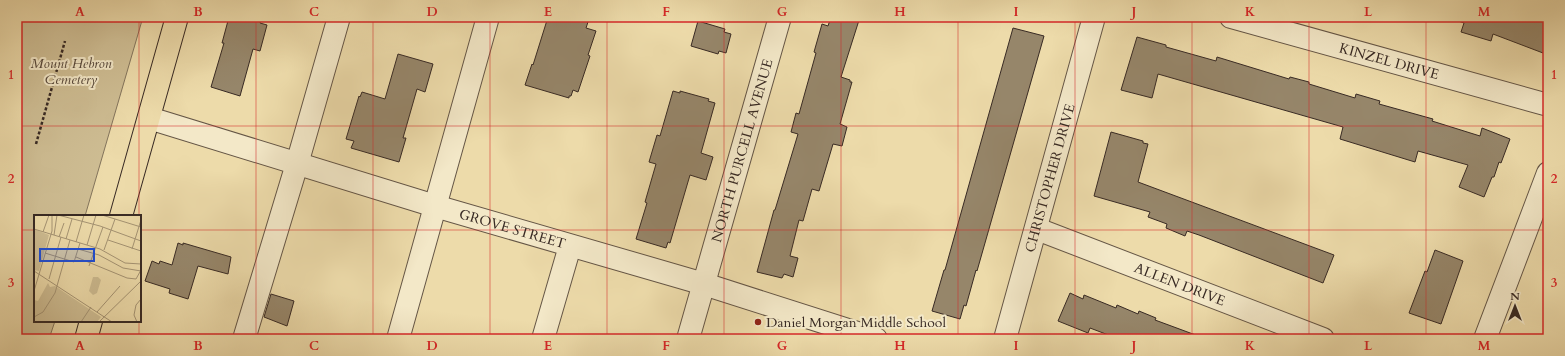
<svg xmlns="http://www.w3.org/2000/svg" width="1565" height="356" font-family="Cardo,serif">
  <rect width="100%" height="100%" fill="#eddbaa"/>
  <filter id="stains"><feTurbulence type="fractalNoise" baseFrequency=".005" numOctaves="4"/><feColorMatrix values="0 0 0 0 .2 0 0 0 0 .09 0 0 0 0 .02 0 0 0 .5 -.17"/></filter>
  <radialGradient id="worn" r=".72"><stop offset=".6" stop-color="#630" stop-opacity="0"/><stop offset="1" stop-color="#630" stop-opacity=".3"/></radialGradient>
  <path fill="#cebd93" stroke="#83745c" d="M17,17h126l-58,199h-50v105h20l-6,18h-32z"/>
  <path fill="#96866a" stroke="#382a24" d="M229,17h33l-2,6 7,2 -7,26 -7,-2 -13,47 -29,-9 13,-44h-2z
    M548,17h25l15,5 -2,6 10,3 -8,24 2,1 -12,36 -5,-2 -2,6h-2v2l-44,-13 7,-21 1,1z
    M831,17h29l-19,60 9,3v2h2l-12,42 7,3 -5,19 -9,-2 -14,47 -7,-2 -9,32 -4,-1 -9,36 8,2 -5,19 -9,-3 -2,4 -25,-6 17,-62h1l23,-76 -7,-2 5,-19 3,1 17,-61 -2,-1 8,-28 6,2z
    M1453,17h95v22l-5,14 -50,-19 -2,7 -30,-9 3,-9 -11,-4z
    M698,21l27,8 -1,3 7,2 -5,19 -7,-2 -1,3 -27,-8z
    M1013,28l31,8 -67,235 -1,-1 -10,36 -2,-1 -4,14 -28,-8 12,-41h1z
    M1137,37l29,8v2l50,14 1,-4 72,22 1,-2 19,5v2l46,14 1,-4 24,7 -1,3 54,15 -1,2 48,15 2,-8 28,11 -9,24 -2,-1 -5,15h-2l-8,20 -25,-10 9,-22 -50,-14 -3,11 -75,-23 3,-12 -185,-53 -6,24 -31,-8z
    M398,54l35,10 -8,28 -8,-3 -14,49h3l-7,24 -48,-14 3,-7 -8,-2 13,-43 1,1 2,-5 23,7z
    M673,91l7,2v-2l29,8 -1,2 7,2 -14,50 12,4 -7,23 -16,-5 -20,68 -2,-1 -2,6 -30,-9 11,-36 -2,-1 11,-38 -7,-2 8,-27 3,1z
    M1111,132l32,9v2l5,1 -10,38 196,73 -11,28 -124,-48 -12,-4 -2,5 -19,-8 1,-4 -19,-7 2,-5 -56,-16z
    M178,243l5,2v-2l48,14 -3,17 -30,-8 -10,33 -19,-6 1,-4 -25,-8 7,-20 7,3 1,-3 12,4z
    M1435,250l28,11 -22,63 -32,-11 16,-42 2,1z
    M1070,293l13,6 1,-4 32,13 1,-3 21,9 1,-3 17,7 -1,2 46,17v2h-82l-29,-11 -2,5 -30,-12z
    M271,294l23,7 -7,25 -23,-9z"/>
  <g fill="none" stroke-linecap="round" stroke-linejoin="round">
    <defs>
      <g id="minor">
        <path id="s1" d="M1231,17l317,88"/>
        <path id="s2" d="M149,118l286,88 269,78 172,55"/>
        <path id="s3" d="M1037,229l286,110"/>
        <path d="M244,339l53,-175 42,-147"/>
        <path d="M398,339l90,-322"/>
        <path d="M543,339l27,-93"/>
        <path id="s4" d="M688,339l92,-322"/>
        <path id="s5" d="M1005,339l89,-322"/>
        <path d="M1485,339l63,-166"/>
      </g>
      <path id="major" d="M121,216l56,-199
        M86,339l5,-18"/>
    </defs>
    <use href="#minor" stroke="#655646" stroke-width="24"/>
    <use href="#major" stroke="#382a24" stroke-width="24"/>
    <path stroke="#382a24" stroke-width="2.5" stroke-dasharray="3 2" stroke-linecap="butt" d="M36,144l29,-103"/>
    <use href="#minor" stroke="#f3e8c8" stroke-width="22"/>
    <use href="#major" stroke="#eddbaa" stroke-width="22"/>
  </g>
  <path fill="none" stroke="#d62828" stroke-width="1" stroke-opacity="0.55" d="M139,17v199M256,17v322M373,17v322M490,17v322M607,17v322M724,17v322M841,17v322M958,17v322M1075,17v322M1192,17v322M1309,17v322M1426,17v322M17,126h1531M17,230h18M140,230h1408M139,321v18"/>
  <circle fill="#8f2418" stroke="#f3e8c8" stroke-width="1.5" cx="758" cy="322" r="4"/>
  <g text-anchor="middle" stroke-width="4" stroke-linejoin="round" paint-order="stroke">
    <g font-size="14" fill="#382a24" stroke="#f3e8c8">
      <text dy="5" stroke="none"><textPath href="#s1" startOffset="164">KINZEL DRIVE</textPath></text>
      <text dy="5" stroke="none"><textPath href="#s4" startOffset="196">NORTH PURCELL AVENUE</textPath></text>
      <text dy="5" stroke="none"><textPath href="#s5" startOffset="167">CHRISTOPHER DRIVE</textPath></text>
      <text dy="5" stroke="none"><textPath href="#s2" startOffset="380">GROVE STREET</textPath></text>
      <text dy="5" stroke="none"><textPath href="#s3" startOffset="153">ALLEN DRIVE</textPath></text>
    </g>
    <g font-size="14" font-style="italic" fill="#56473a" stroke="#f3e8c8">
      <text x="71" y="68">Mount Hebron<tspan x="71" dy="16">Cemetery</tspan></text>
    </g>
    <g font-size="14" fill="#382a24" stroke="#f3e8c8" text-anchor="start">
      <text x="766" y="327">Daniel Morgan Middle School</text>
    </g>
  </g>
  <g transform="translate(34 215)">
    <rect width="107" height="107" fill="#eddbaa"/>
    <path d="M0,14l15,6 -10,36 -5,-1zM59,62h5l3,3 -4,13 -4,2 -4,-4zM14,68l2,4 5,-1 46,31 -4,5h-63v-22l4,1z" fill="#cebd93"/>
    <path fill="none" stroke="#a59474" stroke-width="1" d="M24,0l42,11 41,15M68,0l39,12M0,14l66,20 25,14 16,1M9,17l6,-17M20,20l3,-20M25,22l5,-14M32,24l6,-20M74,25l33,11M42,27l8,-27M53,30l9,-30M44,34l21,6 24,13 18,3M98,34l9,-29M70,35l11,-31M11,38l29,9 6,-19M42,42l51,21 9,1 5,-9M55,51l14,-39M0,56l78,51M15,64l12,-42M0,76l18,-60v-16M63,97l23,-26M0,102l9,-5 12,-19 15,-53M47,107l10,-15M65,107l42,-41M103,107l-3,-7 2,-10 5,-6"/>
    <path fill="#1d4ed8" fill-opacity="0.15" stroke="#1d4ed8" stroke-width="2" d="M6,34h54v12h-54z"/>
    <rect width="107" height="107" fill="none" stroke="#382a24" stroke-width="2"/>
  </g>
  <rect width="1565" height="356" fill="none" stroke="#eddbaa" stroke-width="44"/>
  <g transform="translate(1515 306)" stroke="#f3e8c8" stroke-width="3" paint-order="stroke">
  <path d="M0-3L7 15L0 10L-7 15Z" fill="#382a24"/>
  <text y="-6" font-size="11" font-weight="bold" text-anchor="middle" fill="#382a24">N</text>
  </g>
  <rect x="22" y="22" width="1521" height="312" fill="none" stroke="#d62828" stroke-width="1.5"/>
  <g font-size="13" text-anchor="middle" font-weight="bold" fill="#d62828">
    <text x="80" y="16">A</text>
    <text x="198" y="16">B</text>
    <text x="314" y="16">C</text>
    <text x="432" y="16">D</text>
    <text x="548" y="16">E</text>
    <text x="666" y="16">F</text>
    <text x="782" y="16">G</text>
    <text x="900" y="16">H</text>
    <text x="1016" y="16">I</text>
    <text x="1134" y="16">J</text>
    <text x="1250" y="16">K</text>
    <text x="1368" y="16">L</text>
    <text x="1484" y="16">M</text>
    <text x="11" y="79">1</text>
    <text x="1554" y="79">1</text>
    <text x="11" y="183">2</text>
    <text x="1554" y="183">2</text>
    <text x="11" y="287">3</text>
    <text x="1554" y="287">3</text>
    <text x="80" y="350">A</text>
    <text x="198" y="350">B</text>
    <text x="314" y="350">C</text>
    <text x="432" y="350">D</text>
    <text x="548" y="350">E</text>
    <text x="666" y="350">F</text>
    <text x="782" y="350">G</text>
    <text x="900" y="350">H</text>
    <text x="1016" y="350">I</text>
    <text x="1134" y="350">J</text>
    <text x="1250" y="350">K</text>
    <text x="1368" y="350">L</text>
    <text x="1484" y="350">M</text>
  </g>
  <rect width="100%" height="100%" filter="url(#stains)"/>
  <rect width="100%" height="100%" fill="url(#worn)"/>
</svg>
